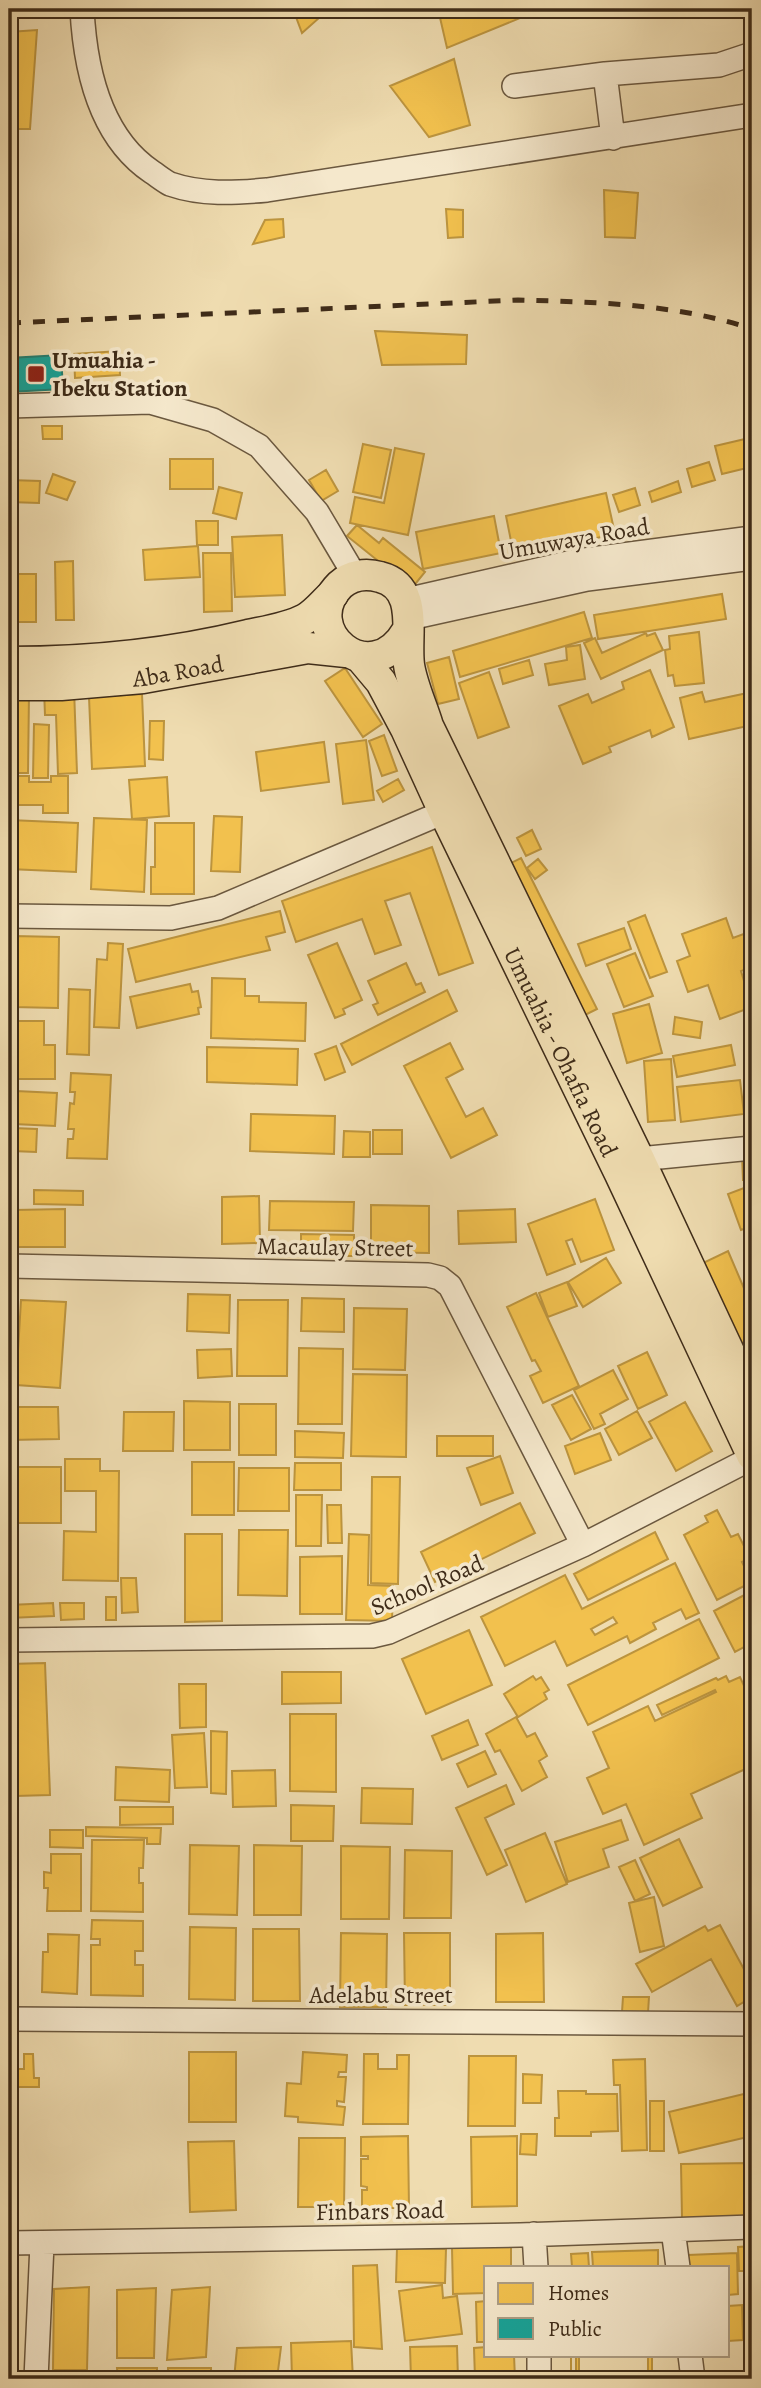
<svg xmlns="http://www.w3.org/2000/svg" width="761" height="2388" font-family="Alegreya,serif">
  <rect width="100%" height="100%" fill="#efdcb0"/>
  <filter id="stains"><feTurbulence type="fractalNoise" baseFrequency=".00286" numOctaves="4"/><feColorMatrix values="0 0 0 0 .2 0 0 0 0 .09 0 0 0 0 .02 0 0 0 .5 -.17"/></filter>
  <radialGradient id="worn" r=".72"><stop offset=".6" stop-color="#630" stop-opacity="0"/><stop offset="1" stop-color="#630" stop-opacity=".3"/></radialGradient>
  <path fill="#f2c14e" stroke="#bc943e" stroke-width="2" fill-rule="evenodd" d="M293,9h24l2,9 -17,15z
    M438,9h91l1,5 -83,34z
    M37,30l-7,99h-21v-97z
    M454,59l16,66 -41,12 -39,-51z
    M604,190l34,3 -3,45 -30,-1z
    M446,209l17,1v27l-15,1z
    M283,219l1,18 -31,7 12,-24z
    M375,331l92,4 -1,29 -84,1z
    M119,351l1,24 -45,3 -1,-24z
    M42,426h20v13h-19z
    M745,439l6,28 -29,7 -7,-28z
    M363,444l28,6 -10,48 -28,-6z
    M395,448l29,6 -16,81 -58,-12 5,-26 29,6z
    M170,459h43v30h-43z
    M709,462l6,18 -23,7 -5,-18z
    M326,470l12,21 -17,10 -12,-21z
    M53,474l22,8 -8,18 -21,-7z
    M9,480l31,1 -1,22 -30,-1z
    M678,481l3,11 -29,10 -3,-10z
    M219,487l23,6 -6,26 -23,-6z
    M635,488l5,17 -21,7 -6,-17z
    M606,493l9,41 -101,22 -8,-40z
    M494,516l7,37 -78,16 -7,-37z
    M196,521h22v24h-21z
    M357,525l22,18 4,-5 42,34 -13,16 -65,-52z
    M282,535l3,60 -50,2 -3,-60z
    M198,546l2,31 -55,3 -2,-30z
    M203,553h28l1,58 -28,1z
    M73,561l1,59h-18l-1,-58z
    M9,574h27v48h-27z
    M722,594l4,25 -128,20 -4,-24z
    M584,612l8,26 -132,39 -7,-26z
    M699,632l5,51 -29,3 -2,-11 -5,1 -3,-26 5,-1 -1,-13z
    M646,633l1,3 8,-3 8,17 -62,29 -17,-36 11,-5 7,15z
    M580,645l5,34 -36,6 -4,-21 22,-4 -1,-13z
    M449,657l10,42 -21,5 -11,-41z
    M529,660l4,15 -30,9 -4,-15z
    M345,668l37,56 -19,13 -38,-56z
    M650,670l24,57 -22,10 -2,-7 -41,17 2,5 -28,12 -24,-58 29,-12 4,9 32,-14 -2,-7z
    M489,672l20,55 -31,11 -19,-55z
    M74,688l3,85 -19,1 -2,-59h-11l-1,-26z
    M702,692l3,10 47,-10v33l-63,14 -9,-41z
    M9,694h20l-1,79h-19z
    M142,694l3,72 -53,3 -3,-72z
    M150,721h14l-1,39 -14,-1z
    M34,724l15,1 -1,53h-15z
    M384,735l13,36 -15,5 -13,-35z
    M366,740l8,60 -31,4 -7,-60z
    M324,742l5,40 -68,9 -5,-39z
    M17,776h12v6h22v-6h17v37h-25v-8h-26z
    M167,777l2,39 -37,3 -3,-39z
    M398,779l6,11 -21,12 -6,-11z
    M214,816l28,1 -2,55 -29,-1z
    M94,818l53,2 -3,72 -53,-3z
    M9,820l69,3 -2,49 -67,-3z
    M155,823h39v71h-43v-27h4z
    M532,830l9,19 -15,7 -9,-18z
    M432,847l41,116 -34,12 -29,-82 -25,8 16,44 -26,9 -13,-35 -66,23 -14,-41z
    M521,858l76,151 -16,8 -76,-151z
    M538,859l9,11 -12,9 -8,-11z
    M280,911l5,21 -19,5 4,13 -134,32 -8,-33z
    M645,915l22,57 -17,6 -22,-56z
    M726,918l7,20 16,-6 3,8v27l-11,4 11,36 -32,12 -12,-34 -20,7 -11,-31 13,-5 -8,-22z
    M624,928l7,21 -45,17 -8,-22z
    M14,936l45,1 -1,71 -45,-1z
    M108,943l15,1 -4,84 -25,-1 3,-68 10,1z
    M337,943l25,57 -19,9 2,5 -10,4 -27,-63z
    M635,953l18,43 -29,11 -17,-43z
    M406,963l10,22 5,-2 4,9 -47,23 -5,-10 5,-2 -10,-22z
    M212,978l33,1v17h14v6l47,1 -1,38 -94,-3z
    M190,984l2,8 6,-1 3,16 -3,1 1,6 -62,14 -7,-31z
    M69,989l21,1 -1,65 -22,-1z
    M447,990l10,21 -105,54 -11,-21z
    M649,1004l13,49 -35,10 -14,-49z
    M675,1017l27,5 -2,16 -27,-4z
    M13,1021h31v24h11v34h-42z
    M450,1043l13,26 -17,9 20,39 17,-9 14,27 -46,23 -47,-92z
    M731,1045l4,20 -58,12 -4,-21z
    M336,1046l9,26 -20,8 -10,-26z
    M207,1047l91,2 -1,36 -90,-3z
    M671,1059l4,61 -27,2 -4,-61z
    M71,1073l40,2 -4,84 -40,-1 1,-19h5l1,-10h-6l2,-26 4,1 1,-12h-5z
    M752,1076v38l-2,1 -5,-38z
    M740,1080l4,34 -63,8 -4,-35z
    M16,1091l41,2 -2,33 -41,-2z
    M251,1114l84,2 -1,38 -84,-3z
    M13,1128l24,1 -1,23 -24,-1z
    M373,1130h29v24h-29z
    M344,1131l26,1v25h-27z
    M742,1155h10v25h-9z
    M752,1185v41l-11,4 -13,-36z
    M34,1190l49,1v14l-49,-1z
    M259,1196l1,47 -38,1v-47z
    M595,1199l19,51 -33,12 -9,-23 -6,2 9,23 -28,11 -19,-51z
    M270,1201l84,1 -1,29 -84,-1z
    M371,1205l58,1v47l-58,-1z
    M65,1209v38h-56v-33h5l1,-4z
    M515,1209l1,33 -57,2 -1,-33z
    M301,1234l53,1v21h-53z
    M728,1251l24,56v42l-12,6 -39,-91z
    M606,1258l15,25 -38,24 -15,-25z
    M567,1282l10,24 -29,11 -9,-24z
    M536,1293l43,93 -36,17 -13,-27 11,-5 -6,-11 -3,1 -25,-54z
    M188,1294l42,1 -1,38 -42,-2z
    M302,1298l42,1v33l-43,-1z
    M21,1300l45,2 -6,86 -44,-3z
    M238,1300h50l-1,76h-50z
    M354,1308l53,1 -2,61 -52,-1z
    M299,1348l44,1 -1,75h-44z
    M231,1349l1,27 -34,2 -1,-28z
    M647,1352l20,43 -29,14 -20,-43z
    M613,1370l15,29 -28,15 5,10 -11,5 -20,-39z
    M353,1374l54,1 -1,82 -55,-1z
    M572,1395l19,34 -20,11 -19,-35z
    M184,1401l46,1v48h-46z
    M685,1402l27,49 -36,20 -27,-49z
    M239,1404h37v51h-37z
    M10,1407h48l1,32 -49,1z
    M637,1411l15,27 -33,17 -14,-26z
    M124,1412h50l-1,39h-50z
    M295,1431l49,2 -1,25 -48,-1z
    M600,1433l11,27 -36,14 -10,-28z
    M437,1436h56v20h-56z
    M500,1456l13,37 -32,12 -14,-37z
    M65,1459h35v12h19l-1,110 -55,-1 1,-49 32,1v-41h-31z
    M192,1462h42v53h-42z
    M295,1463h46v27h-47z
    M9,1467h52v56h-52z
    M239,1468h50v43h-51z
    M372,1477h28l-2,107 -27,-1z
    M296,1495h26l-1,51h-25z
    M520,1503l15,30 -100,49 -14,-30z
    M327,1505h14l1,38h-14z
    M717,1510l14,27 7,-3 12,24 -8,4 10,20 -35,18 -33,-65 24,-13 -3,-6z
    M239,1530h49l-1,66 -49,-1z
    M655,1532l13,27 -80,41 -14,-26z
    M185,1534h37v87l-37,1z
    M349,1534l20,1 -1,50 25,1 -1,35 -46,-1z
    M342,1556v58h-42v-57z
    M675,1563l24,50 -13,6 -5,-10 -28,14 3,6 -26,14 -3,-7 -60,30 -12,-25 -50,25 -24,-49 84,-42 17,34zM613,1617l4,6 -22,12 -4,-6z
    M121,1578h15l2,34 -16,1z
    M752,1591v52l-17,9 -21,-41z
    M106,1597h10v23h-10z
    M53,1603l1,13 -45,2v-13z
    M60,1603h24v16l-23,1z
    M699,1619l20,39 -131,67 -20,-40z
    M469,1630l23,55 -66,29 -24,-55z
    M45,1663l5,132 -35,1 -6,-132z
    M282,1672h59v31l-59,1z
    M533,1676l3,4 5,-3 8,13 -5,3 3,6 -29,18 -14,-23z
    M726,1676l3,6 11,-5 12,26v63l-61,28 11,24 -58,27 -18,-41 -23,10 -16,-36 22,-10 -16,-36 55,-26 7,15 61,-29 -1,-2 -53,25 -5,-10 59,-27 2,2z
    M179,1684h27v43l-26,1z
    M290,1714h46v78l-46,-1z
    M516,1717l11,20 8,-4 12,23 -8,5 8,16 -25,14 -22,-41 -5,2 -9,-18z
    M468,1720l10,25 -36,15 -10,-24z
    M211,1731l16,1 -1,62 -15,-1z
    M204,1733l3,54 -32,1 -3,-53z
    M485,1751l11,23 -28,13 -11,-23z
    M116,1767l54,3 -1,32 -54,-2z
    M275,1770l1,36 -43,1 -1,-36z
    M506,1785l8,19 -29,14 22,47 -20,10 -31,-67z
    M362,1788l51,1 -1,35 -51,-1z
    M291,1805l43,1 -1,35h-42z
    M120,1807h53v17l-53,1z
    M621,1820l7,20 -25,9 6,18 -41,15 -13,-40z
    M86,1827l75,1 -1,16h-13v-6l-61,-2z
    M50,1830h33v18l-33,-1z
    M545,1833l22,51 -41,18 -21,-52z
    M679,1839l23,48 -39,19 -23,-48z
    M92,1840h52l-1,28h-4v15h4v29l-52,-1z
    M190,1845l49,1 -2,69 -48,-1z
    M254,1845l48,1 -1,69h-47z
    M341,1846l49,1 -1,72h-48z
    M405,1850l47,1 -1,67h-47z
    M51,1854h30v57h-34l1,-23h-4v-16l7,1z
    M635,1860l15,34 -15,7 -16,-34z
    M654,1897l10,49 -24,6 -11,-49z
    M92,1920l51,1v30h-8v14h8v31l-52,-1v-50h9v-6h-9z
    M720,1925l32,59v13l-15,9 -26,-47 -59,33 -16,-28 69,-38 3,5z
    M190,1927l46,1 -1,72 -46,-1z
    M253,1929h46l1,72h-47z
    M341,1933l46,1 -1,73h-46z
    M404,1933h46v72h-45z
    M543,1933l1,69h-48v-68z
    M48,1934l31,1 -2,59 -35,-2 1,-40h5z
    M623,1997h26l-1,16 -26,-1z
    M189,2052h47v70h-47z
    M303,2052l44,3 -1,17h-7l-1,5h8l-2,25 -7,-1v5l8,1 -2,18 -45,-3v-5l-13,-1 2,-33 14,1z
    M24,2054h9l1,24h5v9h-30v-18h15z
    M364,2054h14v15h19v-14h12l-1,69h-45z
    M469,2056h47l-1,70h-47z
    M645,2059l2,91 -25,1 -2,-66h-6l-1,-25z
    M523,2074l19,1 -1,28h-18z
    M558,2091h28v3h31l1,37 -27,1v4h-36v-18h4z
    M752,2092v44l-73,17 -10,-41z
    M650,2101h14v50h-14z
    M521,2134h16l-1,21 -16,-1z
    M408,2136l1,72h-47v-18h5v-3l-6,-1v-27h7v-3h-7v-19z
    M517,2136v70l-45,1 -1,-70z
    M299,2138h46l-1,69h-46z
    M234,2141l2,69 -46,2 -2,-70z
    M752,2163v54l-70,1 -1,-54z
    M511,2246v21h-25v26l-33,1 -1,-46z
    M752,2246v25h-13l-1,-24z
    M397,2248l49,1 -1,34 -49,-1z
    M658,2250v17h-65l-1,-15z
    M588,2253l1,14h-17l-1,-13z
    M737,2253l1,41 -10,1v-28h-39l-1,-12z
    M377,2265l5,84 -28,-2 -1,-81z
    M442,2285l1,13 14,-2 5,38 -57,7 -6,-50z
    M89,2287l-2,83h-34l1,-81z
    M210,2287l-4,70 -39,3 5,-70z
    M156,2288l-2,70h-37v-68z
    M747,2298h5v47h-4z
    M486,2301v41h-9l-1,-40z
    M742,2305l1,35 -15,1v-35z
    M351,2341l2,38h-61l-1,-36z
    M457,2346l1,33h-47l-1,-32z
    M281,2347l-4,32h-43l3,-31z
    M486,2347v8h28l1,24h-40l-1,-31z
    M541,2355h30v24h-30z
    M541,2355h30v24h-30z
    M576,2355h76v24h-76z
    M579,2355h69v24h-69z
    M117,2368h40v11h-39z
    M168,2368h43v11h-43z"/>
  <path fill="#17a398" stroke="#237f72" stroke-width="2" d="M61,355l2,34 -54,3v-34z"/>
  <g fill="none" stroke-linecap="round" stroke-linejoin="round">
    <defs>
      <path id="minor" d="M82,9c3,59 18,128 70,163 6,4 12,9 18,12 32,11 64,9 97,6l485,-75
        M605,74l8,64
        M514,86l91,-12 114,-9 33,-11
        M9,406l141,-4 63,18 46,26 58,66 38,64
        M406,600l171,-39 175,-23
        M410,618l177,-39 165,-21
        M9,916l162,2 47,-10 226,-96
        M639,1159l113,-11
        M9,1266l419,9 12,3 10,8 133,259
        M9,1640l363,-4 17,-4 194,-87 169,-87
        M9,2019l743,5
        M673,2230l5,37
        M534,2234l2,33
        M9,2243l511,-8 232,-8
        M539,2355v24
        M690,2355l3,24
        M36,2379l6,-135"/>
      <g id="major">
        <path d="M407,631c-37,63 -111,-2 -67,-46 11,-10 26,-12 40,-8 40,10 25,58 29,88 3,20 13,41 19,61l211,433 113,242"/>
        <path id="s1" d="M360,657l21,25 25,47 38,83 176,362 132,281"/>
        <path d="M9,662c81,0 161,-8 239,-27 19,-4 40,-7 57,-16 11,-6 19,-17 28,-25"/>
        <path id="s2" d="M9,685h52l82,-7 165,-30 38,4"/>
      </g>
    </defs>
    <use href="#minor" stroke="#6b583f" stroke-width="26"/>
    <use href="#major" stroke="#3f2c19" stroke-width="33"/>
    <use href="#minor" stroke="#f5e8cc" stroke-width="23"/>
    <use href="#major" stroke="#efdcb0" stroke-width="30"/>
    <path stroke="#3f2c19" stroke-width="5" stroke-dasharray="12 12" stroke-linecap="butt" d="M9,323l509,-23c78,2 160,4 234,29"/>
  </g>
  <rect fill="#8f2418" stroke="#f5e8cc" stroke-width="2.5" x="27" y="365" width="18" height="18" rx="3.5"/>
  <g text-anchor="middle" stroke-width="7" stroke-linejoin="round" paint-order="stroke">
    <g font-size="24" font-weight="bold" fill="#3f2c19" stroke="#f5e8cc" text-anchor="start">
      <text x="52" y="368">Umuahia -<tspan x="52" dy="28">Ibeku Station</tspan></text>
    </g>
    <g font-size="24" fill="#3f2c19" stroke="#f5e8cc">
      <text transform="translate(574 539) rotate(-10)" y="8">Umuwaya Road</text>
      <text dy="8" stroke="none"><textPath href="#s2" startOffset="170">Aba Road</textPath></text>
      <text dy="8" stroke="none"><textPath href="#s1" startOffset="444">Umuahia - Ohafia Road</textPath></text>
      <text transform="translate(335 1247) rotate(1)" y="8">Macaulay Street</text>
      <text transform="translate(427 1585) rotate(-23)" y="8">School Road</text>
      <text x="381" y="2003">Adelabu Street</text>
      <text transform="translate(380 2211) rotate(-1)" y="8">Finbars Road</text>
    </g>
  </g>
  <rect width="761" height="2388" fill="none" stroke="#efdcb0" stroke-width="35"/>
  <rect x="10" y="10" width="740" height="2367" fill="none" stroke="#3f2c19" stroke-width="3.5"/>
  <rect x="18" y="18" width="726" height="2353" fill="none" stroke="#3f2c19" stroke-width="2"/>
  <rect x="484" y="2266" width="245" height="91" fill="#f5e8cc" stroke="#ac9d84" stroke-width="2"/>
  <rect x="498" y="2283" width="35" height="21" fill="#f2c14e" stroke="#ac9d84" stroke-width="2"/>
  <text x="548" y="2300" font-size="21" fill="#3f2c19">Homes</text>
  <rect x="498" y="2318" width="35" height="21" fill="#17a398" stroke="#ac9d84" stroke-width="2"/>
  <text x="548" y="2336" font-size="21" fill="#3f2c19">Public</text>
  <rect width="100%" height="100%" filter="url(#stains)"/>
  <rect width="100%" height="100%" fill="url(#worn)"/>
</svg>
